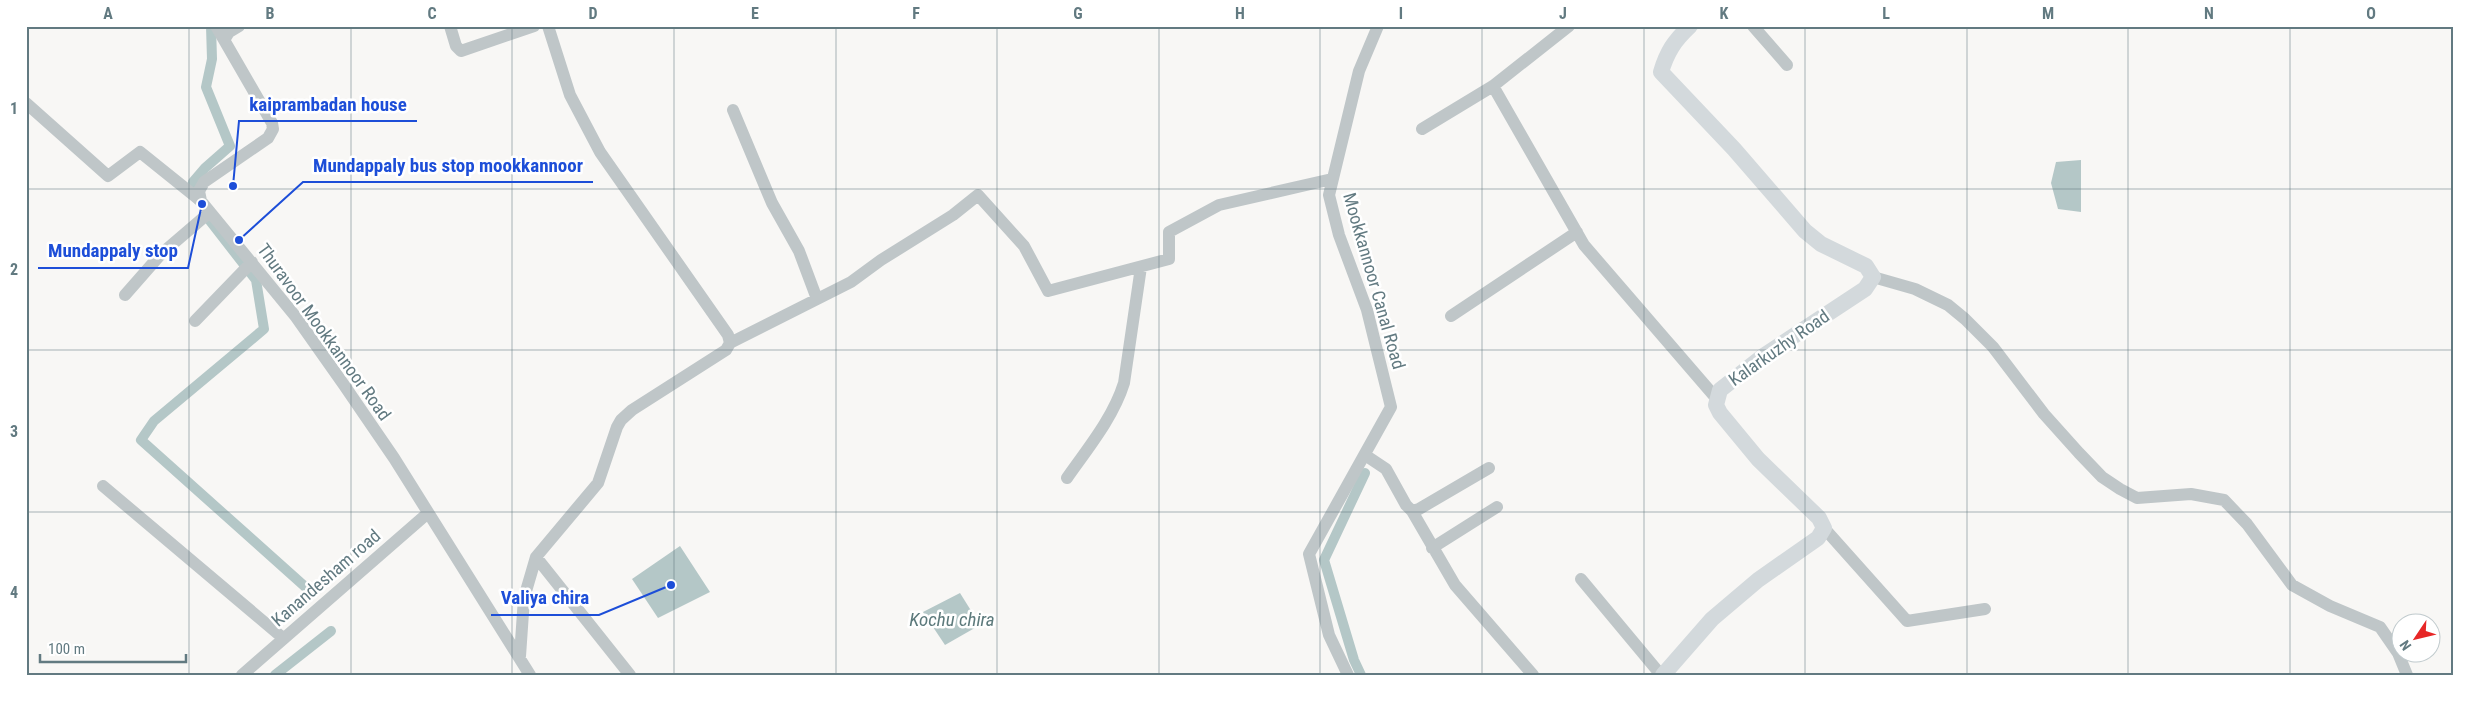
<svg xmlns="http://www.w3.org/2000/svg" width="2479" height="701" font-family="'Roboto Condensed',sans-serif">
  <rect width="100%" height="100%" fill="#f8f7f5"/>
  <path fill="#b4c7c7" d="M2081,160v52l-23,-3 -7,-26 5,-21z
    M680,546l30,46 -52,26 -26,-39z
    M960,593l20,32 -35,20 -22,-33z"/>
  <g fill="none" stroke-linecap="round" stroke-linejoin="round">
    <path stroke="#b4c7c7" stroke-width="10" d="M198,200l-5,-18 12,-14 25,-22 -24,-59 6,-28 -1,-33
      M207,217l49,63 8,49 -110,92 -13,19 170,152
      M275,675l56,-44
      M1361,675l-7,-15 -30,-100 41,-87"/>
    <path stroke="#bfc6c8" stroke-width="12" d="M216,26l56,97 1,6 -5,9 -64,44 -5,9 2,10 95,116 48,68 50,73 136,217
      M450,26l6,20 5,5 73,-25
      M1753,26l34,39
      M224,40l5,-8 10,-6
      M1493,86l91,159 132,153
      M26,103l82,73 32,-24 61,49
      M733,110l39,93 27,48 18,48
      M1422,129l71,-43 76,-60
      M1873,277l42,12 33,16 17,14 28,28 51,67 35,39 23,24 18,12 17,9 54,-4 33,6 23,24 45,61 38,21 50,21 18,26 9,22
      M125,295l36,-41 49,-42
      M1451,316l126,-84
      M195,321l57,-59
      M730,343l121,-61 30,-22 72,-45 25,-20 46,51 24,45 121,-32v-27l50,-27 113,-26
      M1365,455l21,14 20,36 6,6 7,-2 70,-41
      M1067,478c21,-30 46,-60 57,-95l17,-116
      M103,486l180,152
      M1412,511l43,74 78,90
      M1824,528l83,93 78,-12
      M1432,548l65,-41
      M536,557l94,118
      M1581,579l80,96
      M520,656l4,-58 12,-41 62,-74 19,-56 4,-7 11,-10 94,-60 4,-7 -2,-8 -128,-183 -30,-57 -22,-69
      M242,675l186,-162
      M1348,675l-19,-40 -20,-81 82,-147 -24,-97 -28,-75 -10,-40 30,-124 19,-45"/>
    <path stroke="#d3d9dc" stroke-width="16" d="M1663,675l49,-56 46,-39 60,-42 6,-10 -5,-10 -61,-59 -38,-46 -4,-8 4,-15 42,-33 103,-68 8,-12 -7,-11 -45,-22 -16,-13 -71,-82 -73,-77c6,-20 13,-31 29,-46"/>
  </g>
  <path fill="none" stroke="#627a81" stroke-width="1" stroke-opacity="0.55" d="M189,26v649M351,26v649M512,26v649M674,26v649M836,26v649M997,26v649M1159,26v649M1320,26v649M1482,26v649M1644,26v649M1805,26v649M1967,26v649M2128,26v649M2290,26v649M26,189h2427M26,350h2427M26,512h2427"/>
  <g text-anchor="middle" stroke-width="5" stroke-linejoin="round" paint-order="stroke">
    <g font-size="18" fill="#627a81" stroke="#fff">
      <text transform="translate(1374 281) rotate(74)" y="6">Mookkannoor Canal Road</text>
      <text transform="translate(324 332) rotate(54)" y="6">Thuravoor Mookkannoor Road</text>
      <text transform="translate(1779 348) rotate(-35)" y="6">Kalarkuzhy Road</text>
      <text transform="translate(326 578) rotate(-41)" y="6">Kanandesham road</text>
    </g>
    <g font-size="19" font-style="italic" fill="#5d7a7c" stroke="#fff">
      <text x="952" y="626">Kochu chira</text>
    </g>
  </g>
  <path fill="none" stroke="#1d4ed8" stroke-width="2" d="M233 186L239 121H417M239 240L303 182H593M202 204L188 268H38M671 585L599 615H491"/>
  <g fill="#1d4ed8" stroke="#fff" stroke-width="2">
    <circle cx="233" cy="186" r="5"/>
    <circle cx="239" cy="240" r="5"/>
    <circle cx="202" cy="204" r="5"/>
    <circle cx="671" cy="585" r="5"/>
  </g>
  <g font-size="19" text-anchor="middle" font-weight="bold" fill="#1d4ed8" stroke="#fff" stroke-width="5" stroke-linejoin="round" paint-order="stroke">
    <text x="328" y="111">kaiprambadan house</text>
    <text x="448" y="172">Mundappaly bus stop mookkannoor</text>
    <text x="113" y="257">Mundappaly stop</text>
    <text x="545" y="604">Valiya chira</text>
  </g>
  <rect width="2479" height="701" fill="none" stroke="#ffffff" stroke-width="55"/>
  <g transform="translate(2416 638) rotate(235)"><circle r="24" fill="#ffffff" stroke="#c0cacd"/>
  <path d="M0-4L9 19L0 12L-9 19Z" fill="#e72626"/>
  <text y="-8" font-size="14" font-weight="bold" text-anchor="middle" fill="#627a81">N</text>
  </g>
  <path d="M40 654v8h146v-8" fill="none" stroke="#627a81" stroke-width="2.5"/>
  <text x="48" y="654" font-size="15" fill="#627a81" stroke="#ffffff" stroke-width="4" paint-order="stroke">100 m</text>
  <rect x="28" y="28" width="2424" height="646" fill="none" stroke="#627a81" stroke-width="2"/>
  <g font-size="16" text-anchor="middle" font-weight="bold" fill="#627a81">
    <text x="108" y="19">A</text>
    <text x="270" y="19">B</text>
    <text x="432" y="19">C</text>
    <text x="593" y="19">D</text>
    <text x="755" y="19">E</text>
    <text x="916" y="19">F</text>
    <text x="1078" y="19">G</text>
    <text x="1240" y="19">H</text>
    <text x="1401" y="19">I</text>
    <text x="1563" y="19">J</text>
    <text x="1724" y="19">K</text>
    <text x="1886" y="19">L</text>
    <text x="2048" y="19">M</text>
    <text x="2209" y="19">N</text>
    <text x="2371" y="19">O</text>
    <text x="14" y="114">1</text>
    <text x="14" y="275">2</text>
    <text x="14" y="437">3</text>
    <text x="14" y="598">4</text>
  </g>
</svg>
